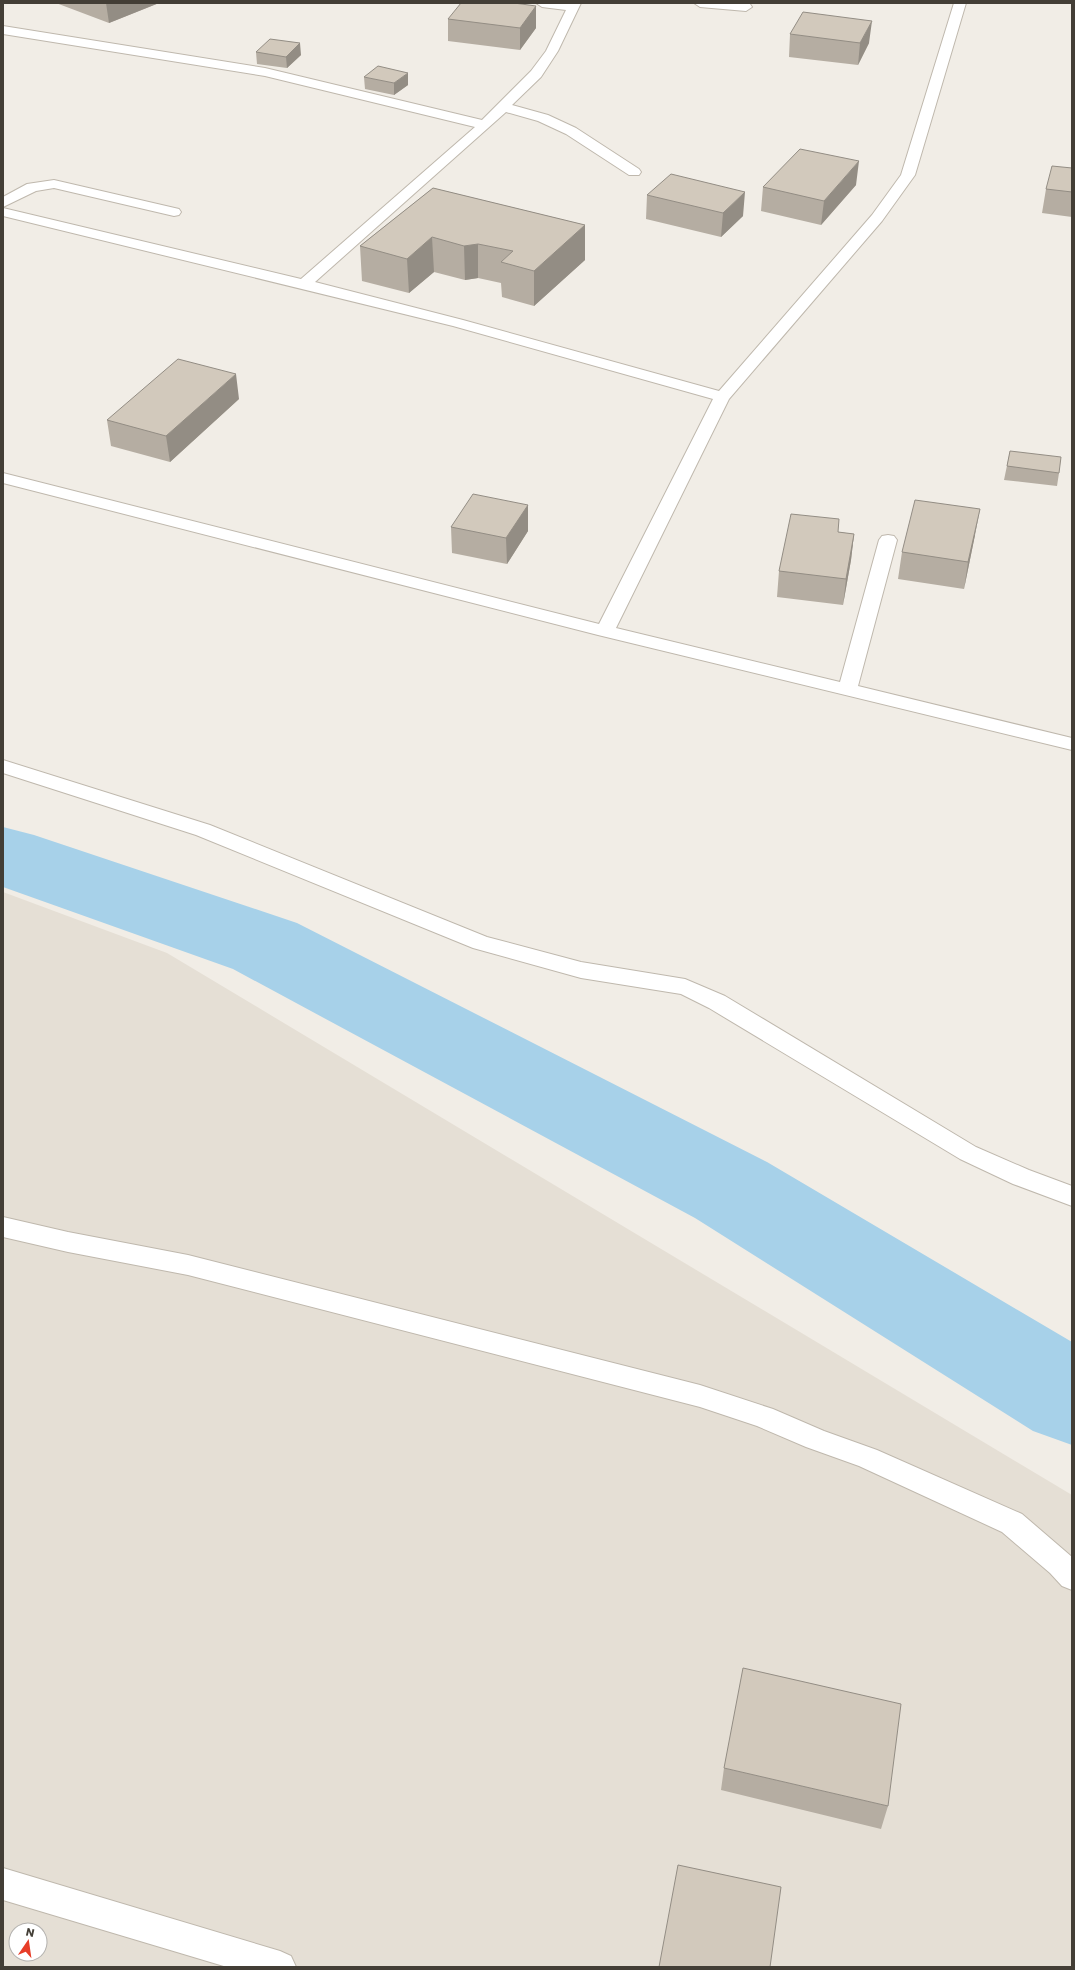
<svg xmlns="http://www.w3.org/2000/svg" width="1075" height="1970" font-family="Poppins,sans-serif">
  <rect width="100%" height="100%" fill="#f1ede6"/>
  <path fill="#e5dfd5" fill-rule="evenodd" d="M3,892l164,61 905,542v472h-1069zM16,1930h24v24h-24z"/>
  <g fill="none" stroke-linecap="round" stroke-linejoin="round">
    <path fill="#a7d1e9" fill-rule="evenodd" d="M3,827l31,8 263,88 470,239 305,180v103l-39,-14 -338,-213 -462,-249 -230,-82z"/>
    <defs>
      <path id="minor" d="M536,3h45l-23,48 -17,26 -29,28 36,10 28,13 63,41 2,3 -2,3h-10l-63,-41 -28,-13 -32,-9 -191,170 148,38 256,71 153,-176 29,-40 53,-172h12l-51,172 -33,46 -153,178 -113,229 224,54 39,-142 3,-4 6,-1 6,1 3,4 -39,146 214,52v12l-474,-115 -595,-152v-10l596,151 114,-225 -260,-73 -450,-110v-8l298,71 174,-152 -210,-51 -262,-42v-8l262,42 217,52 49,-49 15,-20 20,-41 -24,-3z
        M694,3l56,1 2,3 -6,4 -46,-4z
        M54,180l125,29 2,3 -2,3 -5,1 -120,-28 -18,3 -33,16v-10l24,-13z
        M3,760l207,65 277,112 94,25 104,17 40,17 251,151 53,23 43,16v20l-59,-22 -53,-25 -251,-151 -28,-14 -100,-16 -108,-30 -277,-113 -193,-62z
        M3,1217l65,15 120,23 512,130 73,24 51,22 53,19 145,64 50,43v33l-10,-4 -12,-13 -48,-41 -143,-66 -53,-19 -49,-21 -57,-19 -512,-132 -120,-23 -65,-15z
        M3,1868l277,83 11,5 5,11h-69l-224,-67z"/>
    </defs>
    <use href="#minor" stroke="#bfb8ad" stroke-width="2"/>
    <use href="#minor" fill="#fff" fill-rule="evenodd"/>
  </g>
  <path fill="#b5ada2" d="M56,3h103l-50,20z
    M536,6v22l-16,22 -72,-9v-22z
    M790,34l79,9 -11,22 -69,-8z
    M256,52l45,3 -14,13 -30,-4z
    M364,77l44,8 -14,10 -29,-6z
    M1072,168v49l-30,-4 4,-24z
    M856,185l-35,40 -60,-14 2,-24z
    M433,188l152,37v35l-51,46 -32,-9 -1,-14 -23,-5 -13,2 -31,-8 -25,21 -47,-12 -2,-35z
    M647,195l96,21 -22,21 -75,-18z
    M239,399l-69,63 -59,-16 -4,-26z
    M1010,451l49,22 -2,13 -53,-6z
    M528,505v26l-21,33 -55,-11 -1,-26z
    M838,532l16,2 -3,26 -8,45 -66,-8 2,-26z
    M975,535l-11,54 -66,-10 4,-27z
    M724,1768l164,38 -7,23 -160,-39z"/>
  <path fill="#938d84" d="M106,3h53l-50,20z
    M536,6v22l-16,22v-22z
    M872,21l-3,22 -11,22 2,-22z
    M300,43l1,12 -14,13 -1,-11z
    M408,73v12l-14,10v-12z
    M859,161l-3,24 -35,40 3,-24z
    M745,192l-2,24 -22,21 2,-24z
    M585,225v35l-51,46v-35z
    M432,237l2,35 -25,21 -2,-34z
    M478,244v34l-13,2 -1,-34z
    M236,374l3,25 -69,63 -4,-26z
    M528,505v26l-21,33 -1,-26z
    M980,509l-5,26 -11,54 4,-27z
    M854,534l-3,26 -8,45 3,-26z"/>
  <path fill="#d2c9bc" stroke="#938d84" d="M461,3h53l22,3 -16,22 -72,-9z
    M803,12l69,9 -12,22 -70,-9z
    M270,39l30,4 -14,14 -30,-5z
    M378,66l30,7 -14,10 -30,-6z
    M800,149l59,12 -35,40 -61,-14z
    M1052,166l20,2v24l-26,-3z
    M671,174l74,18 -22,21 -76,-18z
    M433,188l152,37 -51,46 -33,-9 12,-11 -35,-7 -14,2 -32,-9 -25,22 -47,-13z
    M178,359l58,15 -70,62 -59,-16z
    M1010,451l51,6 -2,16 -52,-7z
    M473,494l55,11 -22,33 -55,-11z
    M915,500l65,9 -12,53 -66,-10z
    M791,514l48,5 -1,13 16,2 -8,45 -67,-8z
    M743,1668l158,36 -13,102 -164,-38z
    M678,1865l103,22 -11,80h-111z"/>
  <rect width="1075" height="1970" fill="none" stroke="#433e36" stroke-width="8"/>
  <g transform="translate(28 1942) rotate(13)"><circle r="19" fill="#ffffff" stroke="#b4b2af"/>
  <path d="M0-3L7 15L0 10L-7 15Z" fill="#e73d28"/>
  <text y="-6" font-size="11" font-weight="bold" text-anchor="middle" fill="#433e36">N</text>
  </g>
</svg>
